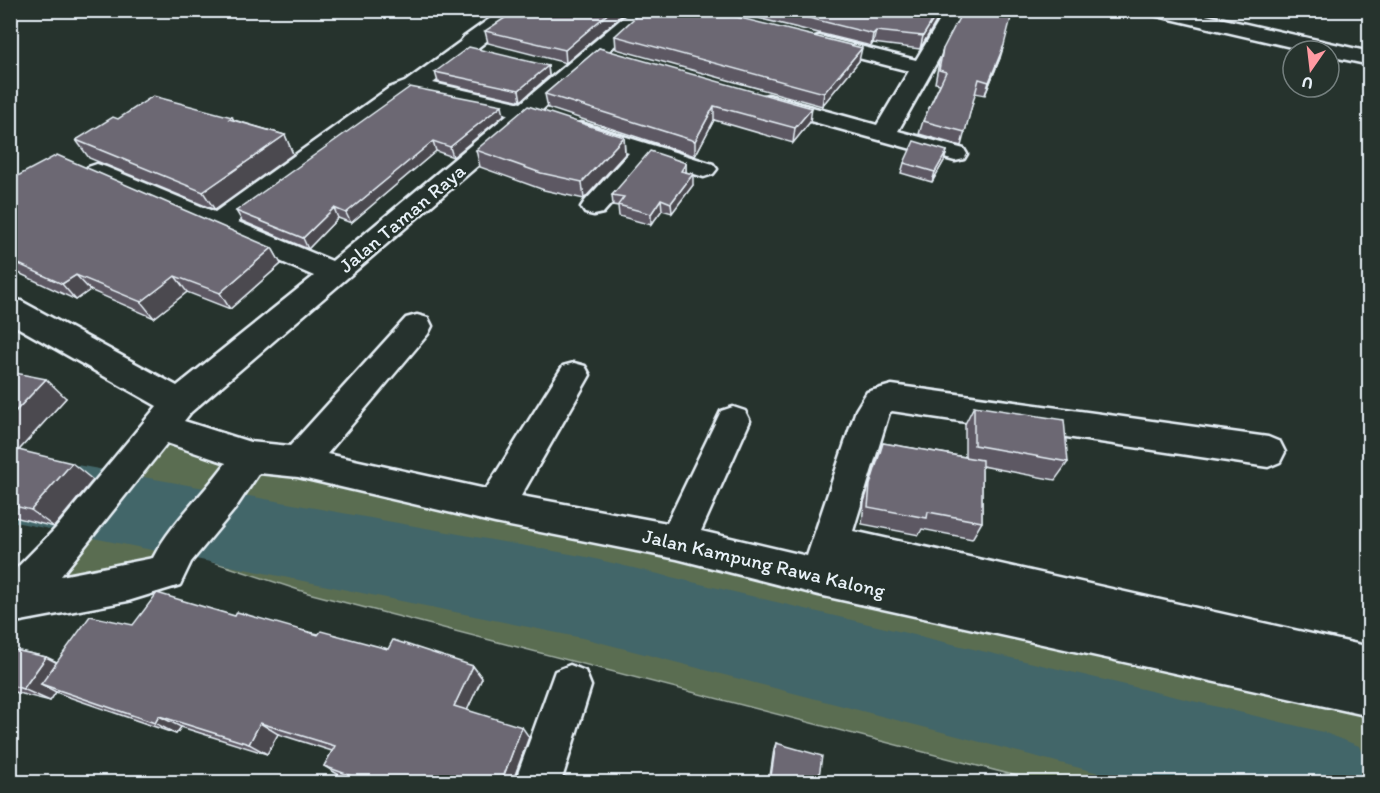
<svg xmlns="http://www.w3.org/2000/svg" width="1380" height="793" font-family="Itim,sans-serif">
  <rect width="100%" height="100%" fill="#26332d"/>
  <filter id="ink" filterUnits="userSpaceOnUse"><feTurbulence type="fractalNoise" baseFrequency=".0167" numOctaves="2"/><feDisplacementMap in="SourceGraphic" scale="12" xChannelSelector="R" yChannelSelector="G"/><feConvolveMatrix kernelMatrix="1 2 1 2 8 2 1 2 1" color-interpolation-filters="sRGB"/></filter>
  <g filter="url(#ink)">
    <path fill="#5a6d51" stroke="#a1afa4" stroke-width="1.5" d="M161,427l1208,268v87h-329l-732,-189 -131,-43 -166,53z"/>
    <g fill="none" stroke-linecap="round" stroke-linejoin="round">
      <path fill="#436669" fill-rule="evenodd" d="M10,453l577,104 736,175 36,14 11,27v9h-237l-546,-143 -577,-118z"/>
      <defs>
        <path id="minor" d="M502,10h24l-93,73 88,20 111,-93h23l-113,100 2,3 -4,5 -9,2 -340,292 -7,9 66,21 40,4 116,-128 11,-3 11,3 4,8 -4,8 -101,120 159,35 77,-123 11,-3 11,3 5,9 -69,121 146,27 54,-112 12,-4 12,4 5,10 -49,110 106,25 49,-146 11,-18 25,-7 376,52 12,5 5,10 -5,10 -12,5 -376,-56 -3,2 -36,118 517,116v69l-551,-121 -142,-36 -182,-36 -197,-46 -39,-4 -25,37 -43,52 -11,23 -52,16 -118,22v-48l46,-47 101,-122 -147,-83v-25l11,3 156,85 137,-110 -226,-99 -4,-5 4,-5 9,-3 9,3 109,45 174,-124 16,-6 55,-40 4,-5zM415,94l17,2 76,18 -176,147 -94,-39 167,-124zM167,443l59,20c-24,33 -55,60 -73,95l-92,18z
          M946,10h20l-68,121 66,18 3,5 -3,5 -9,2 -195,-54 -3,-5 3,-5 8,-2 109,30 32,-54 -97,-25 -3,-4 3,-4 7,-2 97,24z
          M1146,10h38l186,42v13l-41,-9v-5h-21l-159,-37z
          M581,123l132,41 4,5 -4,5 -9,3 -54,-17 -47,53 -9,2 -9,-2 -4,-6 4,-6 44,-48 -56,-18 -4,-5 4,-5z
          M570,665l15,6 6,15 -30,96h-46l40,-111z"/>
      </defs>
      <use href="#minor" stroke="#e8f1f8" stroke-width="5"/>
      <use href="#minor" fill="#26332d" fill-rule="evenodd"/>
    </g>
    <path fill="#5d5963" stroke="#e8f1f8" stroke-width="1.5" d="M628,10l-62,53 -78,-20 -3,-12z
      M725,10h218l-23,39 -47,-6 -2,3z
      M615,36l244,25 -37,45 -206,-57z
      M599,48l211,74 -17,21 -79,-23 -19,36 -147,-48 -3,-14z
      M943,49l57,9 -15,37 -10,-2 -14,53 -42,-12 4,-13 17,-37 -5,-1 4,-21z
      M548,66l1,10 -28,25 -83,-19 -3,-10z
      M504,115l-51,42 -17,-6 -85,72 -13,-5 -30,31 -66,-28 -6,-10z
      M232,117l2,3 51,15 8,19 -78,56 -126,-52 -13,-18 42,-21z
      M624,137l1,17 -41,45 -40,-9 -64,-23 -4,-17z
      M947,151l-3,10 -12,21 -31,-9 3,-10z
      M686,163v9l7,13 -21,28 -10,-3 -11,15 -32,-9 -1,-10 -5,-1 -1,-10z
      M10,180l262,68 9,16 -51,45 -43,-17 -33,26 -64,-28 -14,10 -66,-31z
      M10,372l56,26 -47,52 74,30 -39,47 -44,-11z
      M974,406l94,56 -13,18 -73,-14v56l-10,17 -50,-10 -3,6 -57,-11 2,-22 19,-59 82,14v-33z
      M235,616l153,33 85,17 9,12 -15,32 62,27 -17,46h-152l-21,-8 -15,-9 8,-15 -54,-17 -11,20 -86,-27 -5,7 -110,-38 -10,-4 -6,9 -40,-10v-42l36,8 11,5 76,-37z
      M776,743l42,40h-49l5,-34z"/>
    <path fill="#4c4950" stroke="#e8f1f8" stroke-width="1.5" d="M612,10h16l-62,53 -1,-13z
      M939,10h4l-23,39 3,-13z
      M876,31l-3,12 -2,3 2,-12z
      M1004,45l-4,13 -15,37 4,-13z
      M862,48l-3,13 -37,45 2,-13z
      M548,66l1,10 -28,25 -2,-11z
      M502,105l2,10 -51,42 -3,-10z
      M714,106v14l-19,36v-15z
      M812,108l-2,14 -17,21 2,-15z
      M285,135l8,19 -78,56 -12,-18z
      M624,137l1,17 -41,45 -2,-17z
      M433,141l3,10 -85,72 -5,-10z
      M947,151l-3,10 -12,21 3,-10z
      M686,163v10l-5,-2z
      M693,174v11l-21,28 -1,-10z
      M661,199l1,11 -11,15v-11z
      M334,208l4,10 -30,31 -5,-11z
      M272,248l9,16 -51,45 -10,-16z
      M76,275l14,15 -14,10 -14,-16z
      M175,276l12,16 -33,26 -13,-16z
      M46,379l20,19 -56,62v-43z
      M72,463l21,17 -39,47 -23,-17z
      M46,657l25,13 -30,14 15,8 -6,9 -27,-12z
      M473,666l9,12 -18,39 -10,-11z
      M159,716l22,11 -5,7 -21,-11z
      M260,723l18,11 -11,20 -18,-10z
      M522,727l7,10 -17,46h-11z"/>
    <path fill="#6c6873" stroke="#e8f1f8" stroke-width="1.5" d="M517,10h95l-47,40 -80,-19z
      M643,10h65l154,38 -38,45 -209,-57z
      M777,10h162l-16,26 -47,-5 -3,3z
      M963,10h50l-9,35 -15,37 -10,-3 -14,53 -42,-11 23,-49 -7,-2 4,-21z
      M469,47l79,19 -29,24 -84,-18z
      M599,48l213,60 -17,20 -81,-22 -19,35 -150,-47z
      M410,87l92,18 -52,42 -17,-6 -87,72 -12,-5 -31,30 -67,-27z
      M153,96l79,21 -3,2 56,16 -82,57 -127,-52 37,-23 5,2z
      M528,106l96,31 -42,45 -41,-9 -65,-23z
      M914,141l33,10 -12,21 -31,-9z
      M650,151l36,12 -5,8 12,3 -22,29 -10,-4 -10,15 -33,-9 6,-8 -12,-2z
      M57,155l215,93 -52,45 -45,-17 -34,26 -65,-27 -14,9 -52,-24v-80z
      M10,372l36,7 -36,38z
      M974,406l90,14 4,42 -94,-17z
      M883,443l99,17v62l-54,-10 -1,6 -59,-11 2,-22z
      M10,448l62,15 -41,47 -21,-5z
      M157,593l78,23 2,-4 81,23 3,-4 67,18 5,-9 80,26 -19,40 68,21 -21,56h-130l-47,-17 11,-20 -75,-23 -11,21 -90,-28 -4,7 -114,-39 49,-68 43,9z
      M10,649l36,8 -23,32 -13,-4z
      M776,743l46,13 -4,27h-48z"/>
  </g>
  <g text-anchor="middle" stroke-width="4.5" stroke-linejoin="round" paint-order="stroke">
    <g font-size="20" fill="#e8f1f8" stroke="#26332d">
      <text transform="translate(402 218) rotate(-40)" y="7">Jalan Taman Raya</text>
      <text transform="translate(764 563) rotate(13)" y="7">Jalan Kampung Rawa Kalong</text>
    </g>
  </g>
  <rect width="1380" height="793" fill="none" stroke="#26332d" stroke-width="36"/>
  <rect x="18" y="18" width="1344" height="757" fill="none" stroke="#e8f1f8" stroke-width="2" filter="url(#ink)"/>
  <g transform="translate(1311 69) rotate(194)"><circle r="28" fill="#26332d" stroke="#747f7e" stroke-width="1.5"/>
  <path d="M0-4.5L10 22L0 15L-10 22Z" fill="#ff9aa2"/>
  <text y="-9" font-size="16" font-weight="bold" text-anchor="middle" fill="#e8f1f8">U</text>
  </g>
</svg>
